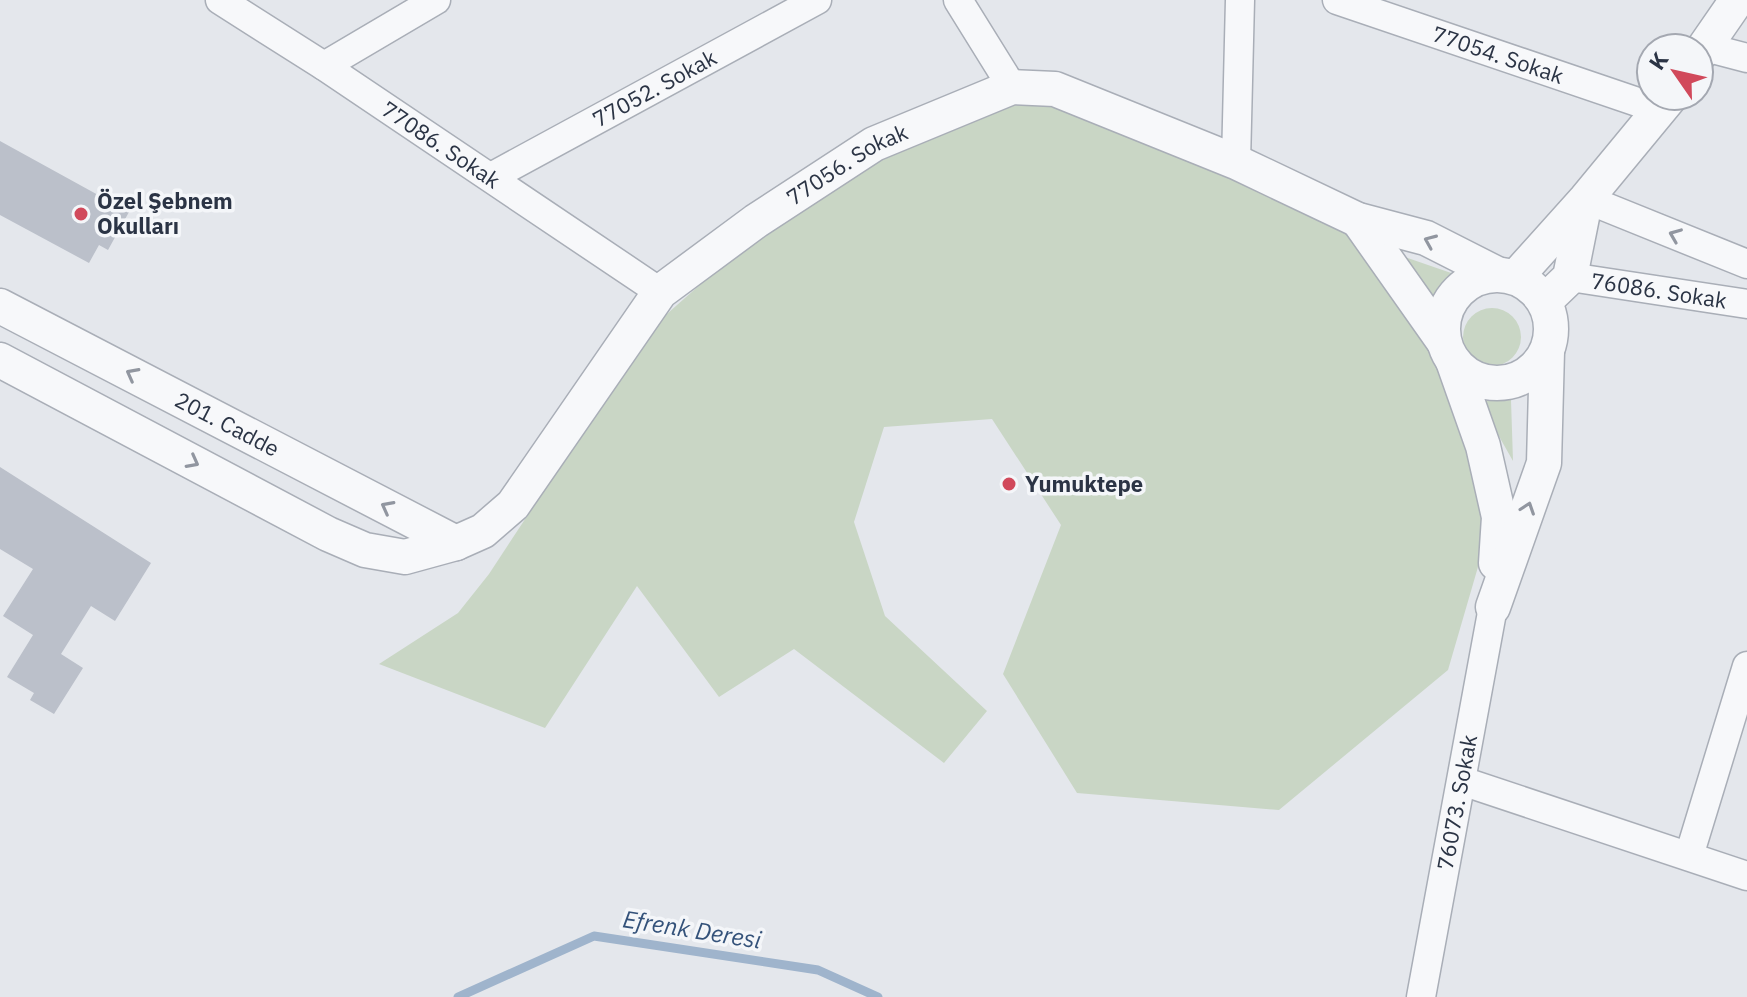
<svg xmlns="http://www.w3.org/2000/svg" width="1747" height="997" font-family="'IBM Plex Sans',sans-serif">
  <rect width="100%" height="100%" fill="#e4e7ec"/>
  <path fill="#c9d6c5" d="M1041,103l24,5 258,107 38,29 90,132 36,160 -39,134 -169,140 -202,-17 -74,-119 58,-149 -69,-106 -108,8 -30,95 31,94 102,95 -43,52 -150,-114 -75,48 -82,-111 -92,142 -166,-64 79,-51 31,-39 146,-222 24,-31 61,-54 163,-115 125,-46z
    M1399,255l58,20 -23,31z
    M1463 337a29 29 0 1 1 58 0a29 29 0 1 1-58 0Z
    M1511,400l2,61 -34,-60z"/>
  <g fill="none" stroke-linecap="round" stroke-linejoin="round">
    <path stroke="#9fb4cc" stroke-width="9" d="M458,997l136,-61 224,34 60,27"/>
  </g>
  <path fill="#bbc0ca" d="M0,141l129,71 -21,38 -9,-5 -10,18 -89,-48z
    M0,467l151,96 -36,58 -24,-15 -30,48 22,14 -29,46 -24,-14 4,-7 -27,-16 26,-42 -30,-19 30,-47 -33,-20z"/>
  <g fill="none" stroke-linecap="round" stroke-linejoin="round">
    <defs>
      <g id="minor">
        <path id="s1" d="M220,0l104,66 336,226"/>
        <path d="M958,0l54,87"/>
        <path id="s2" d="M1337,0l324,110"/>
        <path d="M1705,47l42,11"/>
        <path d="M324,66l112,-66"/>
        <path d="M1236,162l4,-162"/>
        <path id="s3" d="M491,177l326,-177"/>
        <path d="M1586,199l161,65"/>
        <path id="s4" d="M1570,277l177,27"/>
        <path d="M1462,781l285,95"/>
        <path d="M1689,856l58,-190"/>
        <path id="s5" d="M1421,997l72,-390"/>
      </g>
      <g id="tertiary">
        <path d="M1699,55l38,-55"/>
        <path d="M1358,220l86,122"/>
        <circle cx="1497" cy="329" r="54"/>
        <path d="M1516,277l70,-78 85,-103"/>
        <path d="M1545,301l25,-24 15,-75"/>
        <path id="s6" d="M0,306l456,237"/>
        <path id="s7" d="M0,360l328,174 37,16 40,7 51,-14 27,-12 30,-26 147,-213 96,-71 118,-77 138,-57 43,2 181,73 122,58 68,18 71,36"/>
        <path d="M1453,361l30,85 16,71 -3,46"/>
        <path d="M1493,607l51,-144 3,-112"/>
      </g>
    </defs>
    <use href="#minor" stroke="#a9aeb7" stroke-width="31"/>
    <use href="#tertiary" stroke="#a9aeb7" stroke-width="37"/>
    <use href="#minor" stroke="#f7f8fa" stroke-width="28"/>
    <use href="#tertiary" stroke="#f7f8fa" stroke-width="34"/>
  </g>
  <defs><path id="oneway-chevron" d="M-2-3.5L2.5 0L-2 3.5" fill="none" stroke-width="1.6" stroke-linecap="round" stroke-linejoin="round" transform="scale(2)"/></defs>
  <g stroke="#9196a0">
    <use href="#oneway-chevron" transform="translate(1675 235) rotate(-158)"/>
    <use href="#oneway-chevron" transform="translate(1430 241) rotate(-157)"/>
    <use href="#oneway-chevron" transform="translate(132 374) rotate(-152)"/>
    <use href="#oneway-chevron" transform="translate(193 462) rotate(28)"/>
    <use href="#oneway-chevron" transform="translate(387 507) rotate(-152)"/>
    <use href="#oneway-chevron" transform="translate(1528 508) rotate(-71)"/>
  </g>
  <g fill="#d1495b" stroke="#f4f6f9" stroke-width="3">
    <circle cx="81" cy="214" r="8"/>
    <circle cx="1009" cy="484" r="8"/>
  </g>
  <g text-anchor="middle" stroke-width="7" stroke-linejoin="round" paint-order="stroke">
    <g font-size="22" fill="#2b3445" stroke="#f4f6f9">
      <text dy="8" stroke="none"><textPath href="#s2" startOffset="170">77054. Sokak</textPath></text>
      <text dy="8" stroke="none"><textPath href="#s3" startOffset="186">77052. Sokak</textPath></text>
      <text dy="8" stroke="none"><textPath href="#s1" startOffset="264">77086. Sokak</textPath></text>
      <text dy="8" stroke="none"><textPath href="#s7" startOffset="1060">77056. Sokak</textPath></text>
      <text dy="8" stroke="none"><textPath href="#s4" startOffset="90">76086. Sokak</textPath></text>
      <text dy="8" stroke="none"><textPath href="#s6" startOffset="256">201. Cadde</textPath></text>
      <text dy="8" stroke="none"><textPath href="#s5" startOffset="198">76073. Sokak</textPath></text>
    </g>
    <g font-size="22" font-weight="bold" fill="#2b3445" stroke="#f4f6f9" text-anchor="start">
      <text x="97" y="209">Özel Şebnem<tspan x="97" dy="25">Okulları</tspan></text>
      <text x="1025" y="492">Yumuktepe</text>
    </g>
    <g font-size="24" font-style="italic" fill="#34527a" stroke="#f4f6f9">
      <text transform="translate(692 930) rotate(9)" y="8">Efrenk Deresi</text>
    </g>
  </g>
  <g transform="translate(1675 72) rotate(304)"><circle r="38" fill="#f4f6f9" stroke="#a4a8b1" stroke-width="2"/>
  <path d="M0-6L14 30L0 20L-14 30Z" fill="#d1495b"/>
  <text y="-12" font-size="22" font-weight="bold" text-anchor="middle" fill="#2b3445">K</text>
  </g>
</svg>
